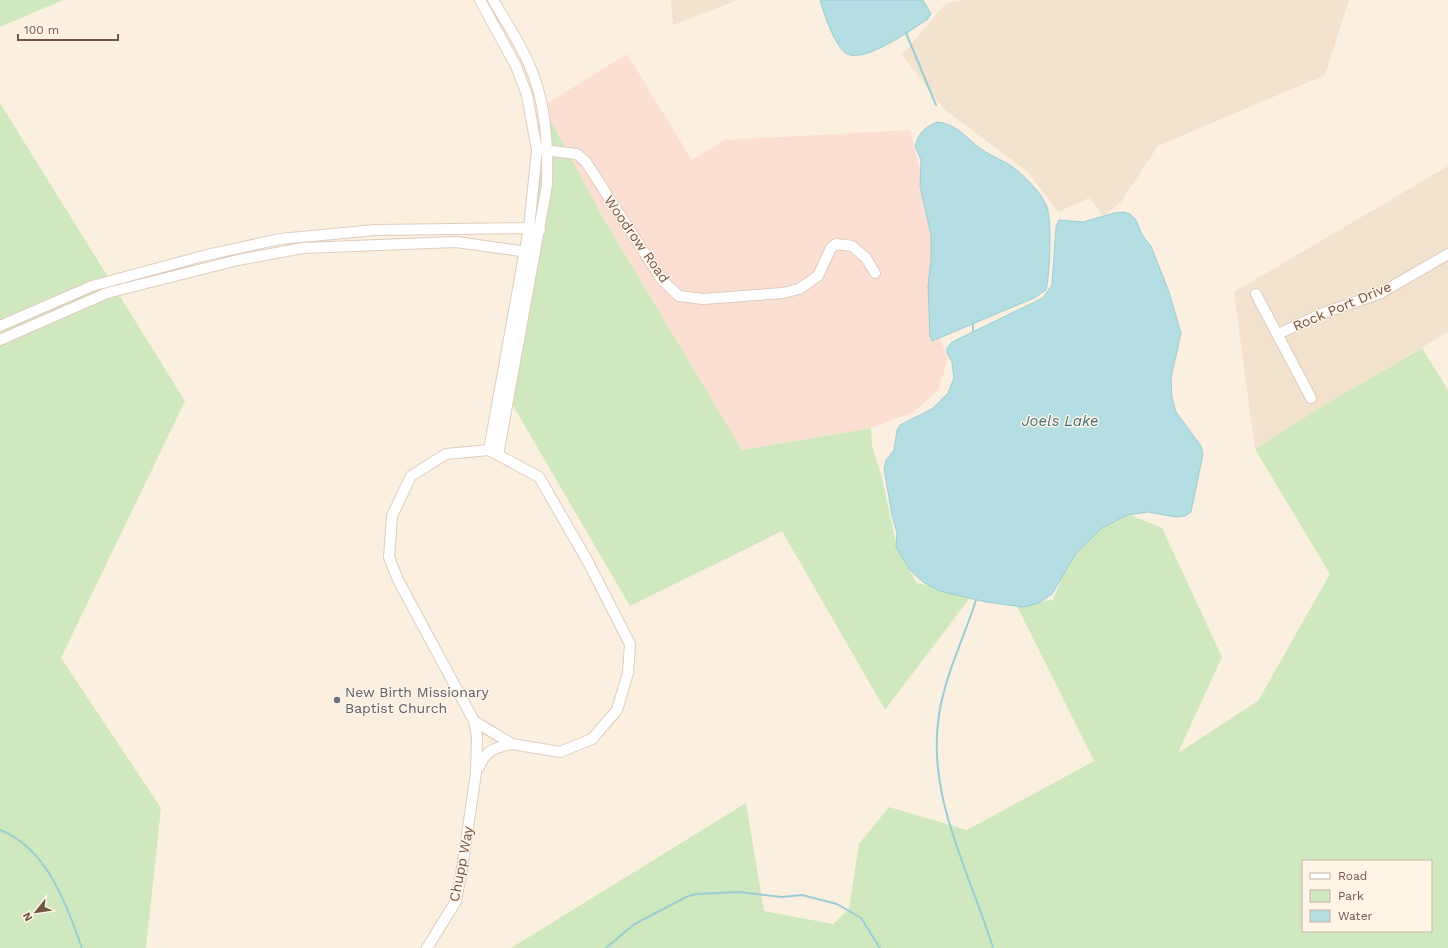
<svg xmlns="http://www.w3.org/2000/svg" width="1448" height="948" font-family="'Work Sans',sans-serif">
  <rect width="100%" height="100%" fill="#fbf0df"/>
  <path fill="#f3e2ce" d="M671,0h67l-65,25z
    M964,0h385l-24,75 -167,71 -37,56 -18,14 -14,-18 -31,14 -30,-40 -83,-62 -43,-55 44,-52z
    M1448,166v166l-117,69 -76,48 -21,-157z"/>
  <path fill="#fcdfd3" d="M627,54l65,106 32,-20 186,-10 25,97 3,107 10,24 -9,31 -25,23 -43,16 -129,22 -140,-234 -59,-110z"/>
  <path fill="#d0e8bf" fill-rule="evenodd" d="M0,0h63l-63,27z
    M0,103l185,298 -124,257 100,150 -15,140h-146z
    M543,106l59,110 140,234 129,-22 1,17 10,33 15,69 20,36 55,12 -87,115 -103,-179 -152,75 -132,-226z
    M1422,348l26,42v558h-937l235,-145 18,108 69,13 16,-15 10,-65 30,-37 78,23 127,-69 -78,-157 37,-4 21,-52 49,-36 39,16 60,129 -44,96 80,-52 72,-127 -75,-125 76,-48zM1303,861h128v70h-128z"/>
  <path fill="#b5dde4" stroke="#9ccdd5" d="M820,0h103l8,14 -3,5c-16,10 -62,44 -81,35 -11,-5 -24,-42 -27,-54z
    M938,122c19,2 29,17 43,27 11,8 27,13 37,22 10,9 25,24 29,36 5,16 3,66 -1,83l-12,8 -102,43 -2,-5 -2,-50 3,-28v-23l-11,-49 1,-26 -6,-14c4,-13 10,-20 23,-24z
    M1124,212l6,2 6,6 6,15 9,11 18,46 12,41 -10,45 1,20 4,14 25,34 2,8 -12,58 -6,4 -9,1 -28,-5 -21,3 -25,13 -26,25 -24,41 -13,9 -16,4 -37,-5 -46,-11 -17,-9 -13,-12 -14,-23 1,-14 -5,-18 -8,-46 2,-9 8,-10 3,-20 3,-5 32,-16 16,-16 6,-15 -2,-16 -5,-9v-5l5,-6 91,-44 9,-13 4,-58 3,-7 24,2 31,-9z"/>
  <g fill="none" stroke-linecap="round" stroke-linejoin="round">
    <path stroke="#9ccdd5" stroke-width="2" d="M906,33l30,72
      M973,325v6
      M976,600c-12,38 -31,75 -37,115 -13,81 31,158 54,233
      M0,830c46,17 67,75 82,118
      M606,948l27,-23 53,-28 10,-3 43,-2 43,5 20,-2 35,9 24,14 19,30"/>
    <defs>
      <path id="minor" d="M480,0l36,66 11,29 10,55 -8,78 -40,222
        M493,0c12,20 25,40 35,62 18,38 20,81 19,123l-49,270
        M543,150l34,4 9,8 76,118 17,16 24,3 80,-6 16,-4 19,-13 13,-28 5,-4 16,2 14,12 9,15
        M1256,294l55,104
        M0,326l92,-40 115,-31 73,-16 95,-9 154,-2 11,2
        M1278,334l43,-20 60,-21 67,-39
        M0,340l107,-47 131,-33 65,-12 153,-6 79,11
        M489,450l50,27 48,83 43,84 -2,29 -11,37 -25,29 -32,13 -48,-8 -38,-23 -76,-141 -9,-23 3,-41 19,-40 35,-22z
        M479,767c7,-17 15,-19 33,-23
        M427,948l29,-47 6,-32 14,-96 1,-37 -3,-15"/>
    </defs>
    <use href="#minor" stroke="#dfccbc" stroke-width="12"/>
    <use href="#minor" stroke="#fff" stroke-width="10"/>
  </g>
  <circle fill="#6b7280" stroke="#fff4e5" stroke-width="1.5" cx="337" cy="700" r="4"/>
  <g text-anchor="middle" stroke-width="3" stroke-linejoin="round" paint-order="stroke">
    <g font-size="14" fill="#715648" stroke="#fff4e5">
      <text transform="translate(637 239) rotate(55)" y="5">Woodrow Road</text>
      <text transform="translate(1342 306) rotate(-23)" y="5">Rock Port Drive</text>
      <text transform="translate(461 864) rotate(-79)" y="5">Chupp Way</text>
    </g>
    <g font-size="14" fill="#5b616d" stroke="#fff4e5" text-anchor="start">
      <text x="345" y="697">New Birth Missionary<tspan x="345" dy="16">Baptist Church</tspan></text>
    </g>
    <g font-size="15" font-style="italic" fill="#3f737d" stroke="#fff4e5">
      <text x="1060" y="426">Joels Lake</text>
    </g>
  </g>
  <rect x="1302" y="860" width="130" height="72" fill="#fff4e5" stroke="#c6b5a6"/>
  <rect x="1310" y="873" width="20" height="6" fill="#ffffff" stroke="#c6b5a6"/>
  <text x="1338" y="880" font-size="12" fill="#715648">Road</text>
  <rect x="1310" y="890" width="20" height="12" fill="#d0e8bf" stroke="#c6b5a6"/>
  <text x="1338" y="900" font-size="12" fill="#715648">Park</text>
  <rect x="1310" y="910" width="20" height="12" fill="#b5dde4" stroke="#c6b5a6"/>
  <text x="1338" y="920" font-size="12" fill="#715648">Water</text>
  <g transform="translate(36 912) rotate(240)" stroke="#fff4e5" stroke-width="3" paint-order="stroke">
  <path d="M0-3L7 15L0 10L-7 15Z" fill="#715648"/>
  <text y="-6" font-size="11" font-weight="bold" text-anchor="middle" fill="#715648">N</text>
  </g>
  <path d="M18 34v6h100v-6" fill="none" stroke="#715648" stroke-width="2"/>
  <text x="24" y="34" font-size="12" fill="#715648" stroke="#fff4e5" stroke-width="3" paint-order="stroke">100 m</text>
</svg>
